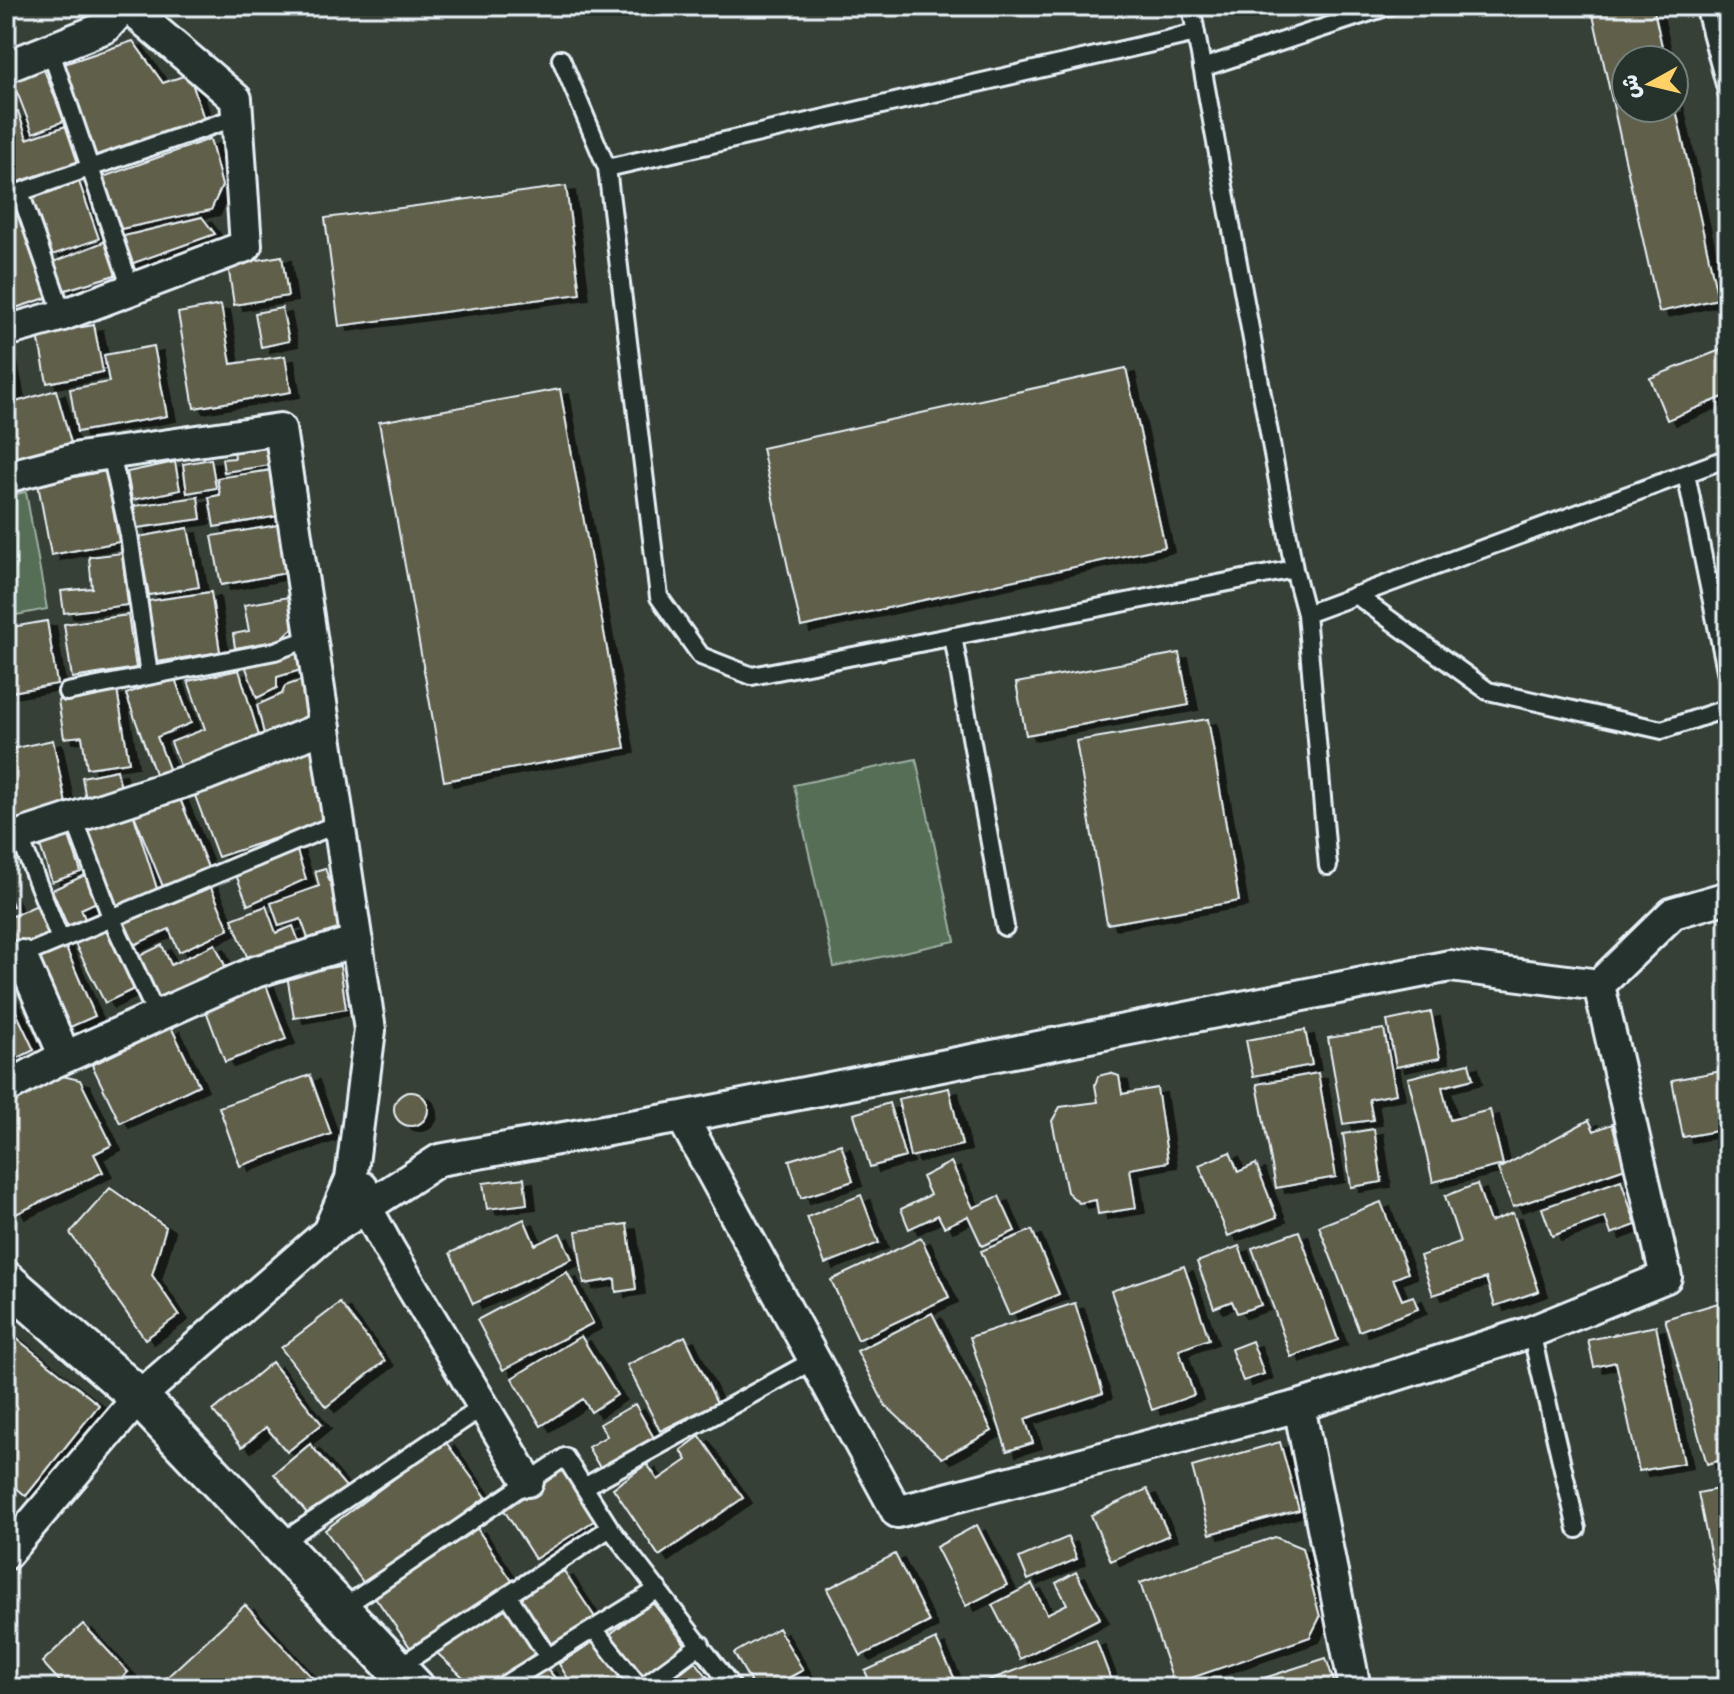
<svg xmlns="http://www.w3.org/2000/svg" width="1734" height="1694" font-family="Mali,'Playpen Sans Arabic',sans-serif">
  <defs>
    <filter id="shadow"><feDropShadow dx="9" dy="5" stdDeviation="0" flood-color="#0009"/></filter>
  </defs>
  <rect width="100%" height="100%" fill="#374036"/>
  <filter id="ink" filterUnits="userSpaceOnUse"><feTurbulence type="fractalNoise" baseFrequency=".0125" numOctaves="2"/><feDisplacementMap in="SourceGraphic" scale="16" xChannelSelector="R" yChannelSelector="G"/><feConvolveMatrix kernelMatrix="1 2 1 2 8 2 1 2 1" color-interpolation-filters="sRGB"/></filter>
  <g filter="url(#ink)">
    <path fill="#556e54" stroke="#9eb0a6" stroke-width="2" d="M26,492l21,117 -41,8v-121z
      M916,759l39,182 -121,26 -40,-182z"/>
    <path fill="#605e4a" stroke="#e8f1f8" stroke-width="2" filter="url(#shadow)" d="M1591,6h62l12,54h-39v48h48v-7l44,198 -59,13z
      M133,41l30,42 26,-9 16,48 -111,36 -30,-94z
      M43,67l21,54 -31,12 -21,-54z
      M18,111l9,28 42,-14 13,36 -73,26 -3,-71z
      M210,139l12,47 -11,24 -95,20 -16,-52z
      M78,179l21,60 -47,16 -21,-59z
      M566,186l14,108 -241,32 -14,-108z
      M19,199l30,98 -43,14v-108z
      M202,217l13,17 -90,32 -9,-28z
      M106,241l12,33 -56,17 -11,-28z
      M282,256l6,40 -54,9 -6,-40z
      M221,305l10,59 54,-8 6,36 -97,16 -16,-95z
      M282,308l7,33 -28,6 -6,-34z
      M94,325l9,47 -56,11 -9,-48z
      M154,346l13,70 -90,16 -7,-43 39,-7 -5,-27z
      M6,347l10,50 -10,1z
      M1728,347v48l-61,25 -17,-42z
      M1126,368l39,179 -364,80 -39,-179z
      M560,389l65,359 -181,33 -65,-359z
      M56,390l15,53 -65,18v-56z
      M258,438l2,11 9,-2 2,18 -47,7 -2,-13 13,-1 -2,-16z
      M211,459l5,29 -29,5 -4,-29z
      M175,462l5,28 -48,10 -5,-28z
      M272,470l7,46 -65,11 -5,-30 11,-2 -3,-17z
      M106,471l13,71 -68,13 -13,-71z
      M198,497l3,22 -64,9 -3,-22z
      M278,525l8,48 -65,12 -9,-49z
      M188,528l11,59 -50,8 -11,-58z
      M122,553l6,52 -64,8 -3,-22 31,-3 -3,-31z
      M211,592l9,60 -63,10 -9,-61z
      M289,597l5,30 -14,13 -45,8 -2,-14 16,-3 -5,-26z
      M128,615l8,53 -64,10 -8,-54z
      M47,621l10,63 -51,9v-65z
      M300,647l4,22 -27,8v11l-20,10 -12,-33z
      M1179,653l10,52 -163,30 -10,-52z
      M239,670l20,66 -77,35 -11,-29 34,-13 -17,-48z
      M174,676l17,47 -34,14 14,37 -14,5 -31,-85z
      M305,679l5,27 -7,15 -39,13 -7,-29 25,-11 3,-8z
      M117,690l12,72 -42,6 -5,-32 -18,2 -6,-38z
      M1208,719l31,182 -132,23 -31,-183z
      M53,740l14,69 -60,13 -1,-72z
      M311,746l16,75 -109,36 -24,-64z
      M117,770l5,23 -36,7 -4,-23z
      M178,794l31,76 -45,19 -31,-77z
      M133,813l26,82 -36,12 -10,-1 -26,-79z
      M68,833l13,39 -29,10 -13,-40z
      M295,845l11,34 -58,26 -14,-35z
      M325,868l21,61 -37,12 -8,-22 -22,7 -8,-23 48,-17 -4,-15z
      M92,872l11,27 -22,10 4,10 -17,8 -16,-37z
      M209,883l20,46 -50,23 -10,-23 -37,17 -11,-24z
      M6,888l7,18 -7,3z
      M37,905l13,29 -44,18v-33z
      M266,906l10,27 17,-7 7,19 -50,19 -18,-45z
      M105,927l31,61 -31,15 -31,-61z
      M63,941l32,75 -27,12 -32,-75z
      M215,944l11,24 -72,33 -19,-43 27,-13 9,20z
      M340,966l6,43 -52,9 -7,-43z
      M265,982l21,57 -61,23 -21,-57z
      M6,991l28,59 -28,14z
      M1431,1012l9,46 -44,9 -9,-46z
      M171,1027l28,58 -79,38 -28,-58z
      M1384,1029l12,65 -27,5 4,21 -30,4 -15,-86z
      M1305,1030l7,35 -59,11 -7,-36z
      M1469,1063l4,16 -31,8 8,33 40,-10 13,55 -70,17 -25,-104z
      M1722,1071l6,58 -45,8 -11,-57z
      M1110,1073l9,3 3,18 35,-6 11,74 -38,7 6,39 -38,6 -2,-14 -17,3 -12,-11 -15,-71 8,-14 38,-5 -3,-17 3,-9z
      M1318,1073l18,104 -60,11 -19,-104z
      M58,1075l22,5 32,65 -18,9 9,18 -87,42 -10,-20v-94z
      M310,1075l21,59 -91,32 -21,-59z
      M949,1088l13,57 -52,12 -12,-58z
      M394 1109a17 17 0 1 1 34 0a17 17 0 1 1-34 0Z
      M889,1103l16,54 -35,10 -16,-53z
      M1589,1120l5,11 18,-7 13,44 -112,39 -15,-38z
      M1374,1129l8,53 -31,5 -8,-53z
      M841,1144l12,37 -52,17 -12,-38z
      M1230,1152l8,20 18,-8 21,53 -49,19 -29,-71z
      M951,1162l22,46 26,-12 16,35 -33,15 -14,-30 -24,11 -6,-12 -29,14 -8,-20 29,-14 -8,-18z
      M524,1178l3,26 -40,5 -4,-26z
      M1621,1180l15,45 -25,9 -6,-17 -53,19 -10,-28z
      M1477,1184l13,38 23,-9 26,78 -44,15 -9,-28 -53,17 -13,-39 40,-14 -15,-46z
      M110,1188l56,39 -14,48 27,40 -34,24 -75,-106z
      M861,1195l18,48 -54,21 -18,-47z
      M1381,1202l27,71 -15,6 9,21 11,-4 5,13 -59,22 -40,-105z
      M524,1219l11,26 25,-12 12,26 -99,45 -23,-51z
      M627,1224l9,65 -20,3 -1,-13 -31,5 -8,-53z
      M1032,1230l27,64 -50,21 -28,-64z
      M1299,1231l39,109 -47,17 -39,-109z
      M921,1238l28,59 -91,43 -27,-60z
      M1239,1246l22,59 -24,8 -5,-12 -18,7 -17,-46z
      M1184,1266l25,73 -30,11 15,45 -42,15 -41,-119z
      M567,1272l26,51 -90,47 -26,-50z
      M1728,1300v158l-21,6 -42,-145z
      M340,1303l45,58 -59,46 -45,-59z
      M1075,1303l28,90 -78,26 8,24 -26,8 -37,-114z
      M932,1313l60,118 -50,27 -57,-53 -28,-54z
      M1656,1326l28,137 -45,8 -23,-109 -22,5 -6,-27z
      M6,1330l93,75 -73,91 -20,-17z
      M581,1336l36,59 -26,17 -8,-13 -42,27 -29,-48z
      M685,1336l32,67 -57,28 -33,-66z
      M1252,1341l12,33 -21,7 -12,-32z
      M272,1362l50,62 -35,28 -21,-25 -24,20 -29,-36z
      M635,1404l19,34 -54,30 -12,-21 19,-11 -7,-12z
      M700,1436l43,62 -84,58 -46,-68 34,-24 11,16 29,-20 -6,-10z
      M445,1441l41,56 -120,89 -41,-56z
      M1280,1442l19,68 -89,24 -18,-67z
      M310,1444l37,44 -36,30 -37,-44z
      M562,1468l33,52 -60,39 -33,-52z
      M1728,1487v154l-30,-148z
      M1147,1489l22,46 -58,26 -20,-46z
      M977,1525l30,60 -41,21 -30,-59z
      M476,1527l36,54 -100,69 -37,-53z
      M1068,1537l9,22 -49,21 -9,-22z
      M1275,1537l27,11 18,69 -10,20 -136,47 -34,-101z
      M895,1554l34,68 -68,34 -34,-67z
      M564,1571l32,48 -46,29 -31,-49z
      M1076,1572l24,46 -80,41 -28,-54 40,-21 15,30 20,-10 -11,-21z
      M652,1602l35,45 -44,33 -34,-45z
      M245,1605l68,74 -10,9h-130l-8,-9z
      M505,1607l33,44 -52,37h-11l-38,-35z
      M83,1624l45,48 -16,16h-46l-24,-26z
      M778,1628l25,42 -33,18h-16l-20,-35z
      M936,1639l23,49h-86l-8,-17z
      M596,1640l31,48h-53l-15,-24z
      M1096,1640l18,48h-146z
      M1326,1658l10,30h-82l-2,-6z
      M695,1661l21,27h-55z
      M546,1667l17,21h-44z"/>
    <g fill="none" stroke-linecap="round" stroke-linejoin="round">
      <defs>
        <path id="service" d="M1191,6l103,563 12,45 22,252
          M1704,6l24,90
          M50,49l81,240
          M561,59l46,109 52,429 42,59 51,20 542,-107
          M1202,68l187,-62
          M607,168l589,-135
          M63,315l-43,-123 217,-75
          M111,454l18,81 20,140
          M1686,474l42,206
          M1356,595l132,96 174,39 66,-22
          M1306,614l422,-156
          M953,636l52,291
          M67,692l208,-41 36,-13
          M74,818l37,99 46,99
          M19,836l41,103
          M21,956l318,-133
          M1531,1332l46,197
          M584,1487l230,-127
          M279,1544l205,-138
          M508,1595l40,62
          M341,1609l224,-152 45,71 123,160
          M594,1629l45,57
          M397,1668l213,-140
          M499,1688l159,-99
          M641,1688l60,-44"/>
        <path id="minor" d="M6,67l100,-40 19,-21
          M6,331l57,-16 183,-69 -10,-147 -109,-93
          M6,477l73,-19 201,-29 90,601 -19,149 -23,53
          M6,840l199,-65 120,-48
          M6,962l15,-6 44,101
          M6,1088l46,-25 203,-91 102,-31
          M682,1117l215,395 402,-106 56,282
          M362,1187l4,20 23,42 139,232
          M1299,1406l232,-74 135,-55 -67,-292
          M6,1554l133,-157 189,-165 111,-72 243,-43 768,-151 149,19 74,-72 55,-16"/>
        <path id="tertiary" d="M6,1281l133,116 276,291"/>
      </defs>
      <use href="#service" stroke="#e8f1f8" stroke-width="22"/>
      <use href="#minor" stroke="#e8f1f8" stroke-width="36"/>
      <use href="#tertiary" stroke="#e8f1f8" stroke-width="44"/>
      <use href="#service" stroke="#26332d" stroke-width="16"/>
      <use href="#minor" stroke="#26332d" stroke-width="30"/>
      <use href="#tertiary" stroke="#26332d" stroke-width="38"/>
    </g>
  </g>
  <rect width="1734" height="1694" fill="none" stroke="#26332d" stroke-width="32"/>
  <rect x="16" y="16" width="1702" height="1662" fill="none" stroke="#e8f1f8" stroke-width="3" filter="url(#ink)"/>
  <g transform="translate(1650 84) rotate(262)"><circle r="38" fill="#26332d" stroke="#747f7e" stroke-width="2"/>
  <path d="M0-6L14 30L0 20L-14 30Z" fill="#ffd166"/>
  <text y="-12" font-size="22" font-weight="bold" text-anchor="middle" fill="#e8f1f8">ش</text>
  </g>
</svg>
